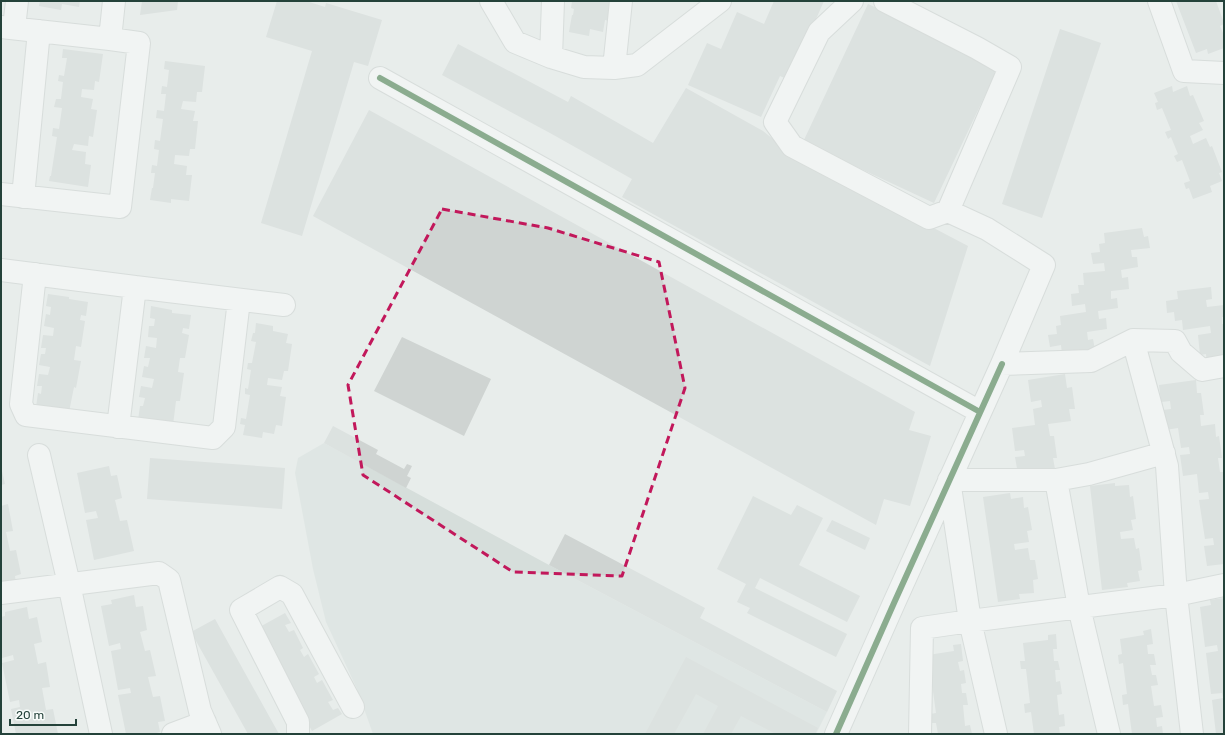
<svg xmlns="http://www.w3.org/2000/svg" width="1225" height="735" font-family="Rubik,sans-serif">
  <rect width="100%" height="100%" fill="#e8edeb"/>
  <path fill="#d6dedb" d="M324,443l225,122 278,147 -11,22h-443l-16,-45 -31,-67 -13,-53 -18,-96 3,-15z"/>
  <path fill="#cfd4d2" d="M40,1h40l-1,6 -17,-3 -1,6 -22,-4z
    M142,1h36l-1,9 -37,5z
    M277,1h29l19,6 1,-4 56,17 -14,46 -14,-4 -52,174 -41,-13 51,-172 -46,-14z
    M572,1h41l-4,20 -4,-1 -2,12 -13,-3 -1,7 -20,-4 3,-17h1l1,-6 -3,-1z
    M774,1h50l-35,79 -9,-4 -19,41 -73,-32 19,-42 14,6 16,-37 27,12z
    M1176,1h40l8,22v1l-4,2 3,7h1v15l-16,6 -1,-5 -11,4z
    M868,4l49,22 80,44 -63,133 -131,-61z
    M1060,29l41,14 -59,175 -40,-14z
    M458,44l110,58 3,-6 82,47 33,-55 77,43 26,21 179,94 -38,120 -308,-169 10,-18 -82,-46 -108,-58z
    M63,49l40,5 -4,28 -4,-1 -1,9 -12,-1 -1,8 12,2 -2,10 6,1 -4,27 -4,-1 -1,10 -14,-2 -2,6 14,2 -1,12 6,1 -3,22 -39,-6 1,-5h1l6,-39 -5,-1 1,-8 6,1 3,-21 -8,-1 2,-8h5l2,-17 -5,-1 1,-6 5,1 3,-18h-5z
    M165,61l40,5 -3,26h-5l-1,10 -13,-1 -2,8 14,2 -2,10h5l-3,28h-5l-1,7 -14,-1 -1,9 13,2 -1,9h6l-3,26 -18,-2v4l-21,-3 2,-12h1l2,-15h-4l1,-8 5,1 2,-16 -5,-1 1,-9 5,1 3,-22 -7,-1 1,-8 7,1 2,-17h-5l1,-8 5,1 2,-17 -5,-1z
    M1172,86l1,6 14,-6 3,10 3,-1 11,26 -5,2 4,7 -13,6 3,8 13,-6 4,9 2,-1 10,26 -3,1 3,8 -12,5 2,6 -19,7 -4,-11 -3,1 -2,-6 6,-2 -8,-21 -5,2 -3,-6 4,-2 -7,-17 -3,2 -3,-7 6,-2 -9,-22 -5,2 -2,-7 3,-1 -4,-9z
    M369,110l546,302 -6,18 22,6 -21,70 -26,-7 -8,26 -563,-309z
    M1142,228l2,9 4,-1 2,12 -19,2 1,7h5l1,10 -17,3 1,8 6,-1 1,12 -18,2v8l6,-1 1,10 -20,3 1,8 7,-1 1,11 -20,3 1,8 5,-1 2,11 -33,4 -1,-9 -11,2 -2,-12 9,-1 -1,-8 5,-1 -1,-9 26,-4 -1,-8 -13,2 -1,-12 8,-1 -1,-8h6l-1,-12 22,-2 -1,-8 -11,1 -2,-11 9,-1 -1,-8 6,-1 -1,-10z
    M1211,287l1,12 -6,1 1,7 17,-2v12h-2v7h2v37l-17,3 -1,-10 -6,1 -2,-20 13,-2 -1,-7 -27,4 -1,-10 -7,1 -1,-9 -7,1 -1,-12 12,-2 -1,-8z
    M48,294l21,3v2l19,3 -2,14 -5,-1 -1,5 5,1 -4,26 -5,-1 -2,14 7,1 -5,27 -2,-1 -5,25 -33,-5 2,-14 3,1 1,-8h-5l2,-12 9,1 2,-8 -11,-2 2,-11h4l1,-6h-5l2,-13 10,1 1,-8 -10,-2 2,-12 4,1 1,-8 -5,-1z
    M151,306l21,4v3l19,2 -2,14 -6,-1 -1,5 7,2 -4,23h-5l-2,14 6,1 -4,28h-4l-3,24 -35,-5 2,-14h3l2,-8 -6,-1 2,-11 11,2 2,-9 -12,-2 2,-11 4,1 2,-9h-6l2,-12 10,2 1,-10 -9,-1 1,-11h5l1,-7 -5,-1z
    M256,323l17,3v5l15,3 -2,9 6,1 -4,27h-4l-2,9 -14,-2 -1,7 15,2 -2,9 6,1 -4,29 -6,-1 -2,9 -11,-2 -1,6 -19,-3 2,-10 -5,-1 1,-6 5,1 4,-24 -5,-1v-6l3,1 3,-19 -4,-1 1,-6h4l4,-21 -5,-1 2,-8h2z
    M402,337l89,42 -27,57 -90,-45z
    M1065,374l2,14 5,-1 3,22h-6l2,12 -23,3 2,12h4l3,22h-4l2,11 -37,5 -3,-17 10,-1 -1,-6 -9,1 -3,-23 23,-3 -2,-16 9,-2 -1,-7 -10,2 -3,-22z
    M1196,380l1,13h4l3,22h-4l1,11 14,-2 1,13 3,-1 3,22h-4l2,14h4v92l-17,2 -3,-20 10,-1 -1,-7 -8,1 -6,-39 10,-1 -1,-7 -9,1 -2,-19 -14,2 -3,-21 10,-1 -1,-7 -8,1 -3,-20 -13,2 -2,-20 8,-1 -1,-8 -9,1 -2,-17z
    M333,426l45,24 -2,4 28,15 3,-5 5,2 -5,10 4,2 -5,10 -82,-45z
    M150,458l135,10 -3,41 -135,-10z
    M109,466l2,10 6,-1 5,23 -7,2 5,21 7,-1 7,31 -40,9 -8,-40 12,-2 -2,-7 -11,2 -8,-40z
    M1,467l4,17 -4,1z
    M1115,483v3l14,-1 1,12 3,-1 3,23 -5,1 2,10 -13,2 1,7 13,-1 2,11 3,-1 3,22 -4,1 2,10 -13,2 1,4 -26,3 -12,-104z
    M1010,493l1,6 12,-2 1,11 4,-1 4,23 -5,1 2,11 -15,2 1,6 13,-2 2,12h5l3,19 -5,1 1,13 -15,1 1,5 -22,3 -15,-105z
    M753,496l38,19 6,-10 26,13 -24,47 61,31 -13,26 -87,-44 -5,10 92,46 -11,23 -89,-44 3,-5 -13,-6 9,-18 -29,-15z
    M8,504l5,27 -7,1 4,19 6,-1 5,24 -6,2 1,8 -15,3v-81z
    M832,520l38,18 -5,12 -39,-19z
    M565,534l140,74 -5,10 137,73 -10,21 -278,-147z
    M134,595l2,12 7,-1 4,24 -7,2 5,19 5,-1 6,26 -8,1 5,20 7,-1 5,25 -7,1 2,10 -7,2h-27l-8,-39 13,-2 -1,-5 -12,2 -7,-39 10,-2 -1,-6 -11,3 -8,-40 11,-2 -1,-4z
    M1224,598v136h-8l-4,-34 11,-2 -1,-5 -11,1 -5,-41 12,-2 -1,-6 -12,2 -5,-40 11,-2 -1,-5z
    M27,607l2,12 8,-2 5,25 -8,2 4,20 8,-2 4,25 -8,1 4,22 7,-1 5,25h-42l-5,-25 9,-2 -1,-7 -9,2 -8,-39 12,-3 -1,-5 -11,3 -1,-41 4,-1v-4z
    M285,613l6,10 -6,2 4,7 5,-2 9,18 -3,2 4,7 4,-3 11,20 -5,3 3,6 5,-3 11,20 -5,2 5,8 5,-2 4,6 -30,17 -56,-102z
    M215,619l64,115h-31l-57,-102z
    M1151,629l2,15 -6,1 1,9h6l2,11h-6l2,10h4l2,10 -7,1 3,20 7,-1 2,12 -7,1 1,9 5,-1 1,8h-31l-4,-30 -5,1 -1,-10 5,-1 -4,-31 -4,1 -1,-9 4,-1 -2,-15 24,-4 -1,-4z
    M1056,634l1,15h-4l1,12h4l2,9h-5l1,12 4,-1 2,13 -5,1 2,20 5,-1 1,12 -6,1 1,7h-26l-3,-22 -6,1 -1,-9 6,-1 -4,-34h-5l-1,-8h5l-2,-18 25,-3v-5z
    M961,644l2,17 -5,1 2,9 4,-1 2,13 -5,1 1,9h4l2,12h-5l2,21 5,-1 2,9h-34l-2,-11h-5l-1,-9 6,-1 -8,-58 26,-4 -1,-6z
    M686,657l132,71 -3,6h-39l-35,-18 -10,18h-28l15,-28 -22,-12 -22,40h-29z"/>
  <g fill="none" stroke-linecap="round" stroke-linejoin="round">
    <defs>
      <path id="minor" d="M491,1l24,41 36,15 33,10 30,1 23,-3 83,-64
        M852,1l-33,31 -44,90 17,24 137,72 19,-7 62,-144 -33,-19 -92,-47
        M1159,1l25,70 40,2
        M1,27l109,12
        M14,28l3,-27
        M551,57l2,-56
        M614,68l7,-67
        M380,78l600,334
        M1,194l119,13 19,-164 -29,-4 4,-38
        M23,197l16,-166
        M948,211l39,18 57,36 -42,99 89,-3 42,-21 42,1 6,11 21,18 22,-4
        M1,270l134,17
        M35,274l-14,130 5,11 187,23 11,-11 15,-127
        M1133,340l34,126 9,129 16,139
        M118,427l17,-140 149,18
        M39,455l30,129 32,150
        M1056,480l23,127 30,127
        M1,593l158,-20 10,7 31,131 10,23
        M173,734l32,-12
        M298,734v-12l-57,-112 39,-23 12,7 61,113
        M836,734l58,-131 108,-239
        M920,734l2,-106 48,-7 206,-26 48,-10
        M996,734l-26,-113 -21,-141h107l33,-6 75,-21"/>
    </defs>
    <use href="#minor" stroke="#c5cac8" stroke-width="24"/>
    <use href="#minor" stroke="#fcfcfc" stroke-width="22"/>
    <defs>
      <path id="cycleway" d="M380,78l600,334
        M836,734l58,-131 108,-239"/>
    </defs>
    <use href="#cycleway" stroke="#f7fbf9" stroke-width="8"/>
    <use href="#cycleway" stroke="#1b5e20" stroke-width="6"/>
  </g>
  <path d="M0 0H1225V735H0ZM442,209l106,19 111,34 26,126 -63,188 -109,-4 -150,-97 -15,-90z" fill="#e8edeb" fill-opacity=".55" fill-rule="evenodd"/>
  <path fill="none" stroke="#c2185b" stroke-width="3" stroke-dasharray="8 5" stroke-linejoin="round" d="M442,209l106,19 111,34 26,126 -63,188 -109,-4 -150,-97 -15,-90z"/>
  <rect width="1225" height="735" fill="none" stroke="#24423a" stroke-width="4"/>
  <path d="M10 719v6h66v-6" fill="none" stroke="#24423a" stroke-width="2"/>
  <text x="16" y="719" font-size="12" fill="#24423a" stroke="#f7fbf9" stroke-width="3" paint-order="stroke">20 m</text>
</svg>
